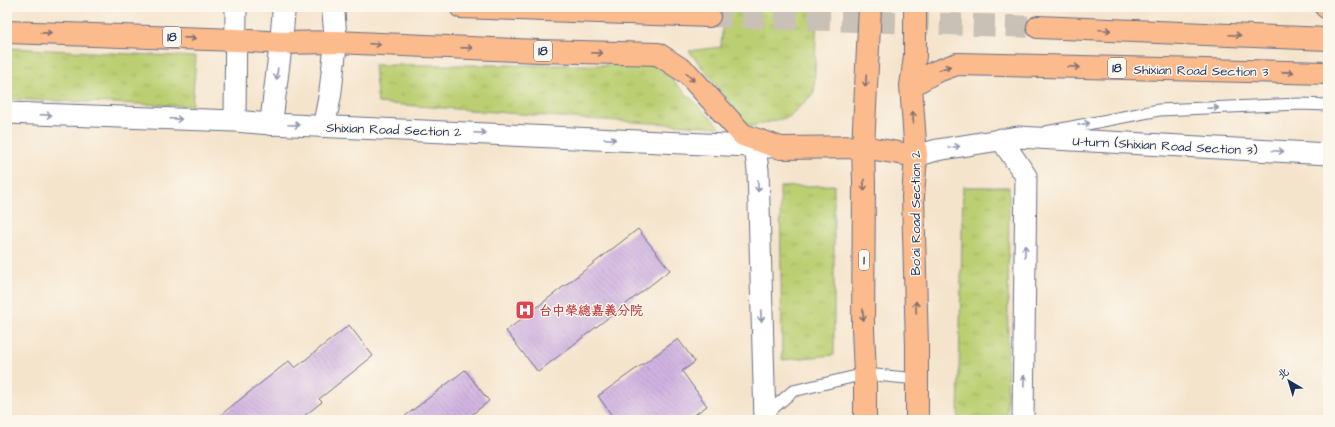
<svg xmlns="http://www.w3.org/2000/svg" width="1335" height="427" font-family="'Architects Daughter','LXGW WenKai TC',sans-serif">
  <defs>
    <pattern id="grass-tufts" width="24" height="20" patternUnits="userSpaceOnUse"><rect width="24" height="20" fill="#bbcf72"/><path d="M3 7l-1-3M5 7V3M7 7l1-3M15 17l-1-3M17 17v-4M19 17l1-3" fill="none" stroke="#a0b265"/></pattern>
    <pattern id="building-back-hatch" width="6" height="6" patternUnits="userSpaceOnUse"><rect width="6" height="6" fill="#d0b2e0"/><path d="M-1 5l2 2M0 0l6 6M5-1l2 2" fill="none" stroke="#b299c3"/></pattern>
  </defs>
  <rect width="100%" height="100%" fill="#fbf7ec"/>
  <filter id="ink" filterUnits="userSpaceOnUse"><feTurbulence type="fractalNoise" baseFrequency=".025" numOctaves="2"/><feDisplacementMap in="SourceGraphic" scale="8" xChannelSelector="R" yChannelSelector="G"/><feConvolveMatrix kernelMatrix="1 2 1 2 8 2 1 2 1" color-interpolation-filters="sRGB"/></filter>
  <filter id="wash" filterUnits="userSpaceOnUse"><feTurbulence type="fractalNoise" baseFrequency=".012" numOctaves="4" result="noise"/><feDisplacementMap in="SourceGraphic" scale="16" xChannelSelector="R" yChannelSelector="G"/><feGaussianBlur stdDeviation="0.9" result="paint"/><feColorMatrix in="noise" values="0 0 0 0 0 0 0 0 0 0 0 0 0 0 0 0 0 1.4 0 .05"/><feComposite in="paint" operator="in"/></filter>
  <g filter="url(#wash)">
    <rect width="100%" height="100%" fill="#f5e4cc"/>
    <path fill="url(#grass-tufts)" stroke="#6b7f68" d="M724,7h93l-3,86 -25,24 -40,10 -60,-76 32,-4z
      M7,48l189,9 -4,49 -185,-7z
      M374,65h283l63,62 -134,-8 -208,-16z
      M834,185v170l-52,5 -2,-173z
      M963,187h46l-2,233h-49z"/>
    <g id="blocks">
      <path fill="url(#building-back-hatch)" d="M638,229l32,41 -132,102 -32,-41z
        M349,325l24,31 -54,43 3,3 -23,18h-85l75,-59 6,7z
        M678,339l17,23 -13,9 25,35 -20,14h-72l-17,-24z
        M465,370l24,31 -24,19h-65z"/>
    </g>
  </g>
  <g filter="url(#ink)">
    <use href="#blocks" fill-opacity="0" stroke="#676e84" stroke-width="1"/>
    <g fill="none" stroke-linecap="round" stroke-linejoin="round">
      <path stroke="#c9c0b6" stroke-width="22" stroke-dasharray="22 11" stroke-linecap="butt" d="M709,16l329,11"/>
      <defs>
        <path id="service" d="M1046,132l113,-22 141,-6 28,1
          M764,416l29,-25 72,-17 52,5"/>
        <path id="minor" d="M7,113l228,8 36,3 499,23
          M235,121l1,-114
          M1001,139l25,37 -3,244
          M755,147l3,23 7,250
          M916,156l21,-6 81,-13 310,17"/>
        <path id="tertiary" d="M271,124l10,-81 3,-36
          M324,126l6,-31 6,-53 -3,-35"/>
        <path id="primary" d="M461,7l248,9
          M915,7v49l-4,30 5,70 -3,41 4,149v74
          M1326,7h2
          M1038,27l290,12
          M7,32l229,8 45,3 55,-1 203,9 119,3 29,19 56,62 38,13 82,-1 53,9
          M911,86l24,-14 22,-8 371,9
          M865,420v-46l-2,-45 1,-145 -1,-37 7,-140"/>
      </defs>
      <use href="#service" stroke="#676e84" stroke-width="13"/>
      <use href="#minor" stroke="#676e84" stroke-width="23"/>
      <use href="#tertiary" stroke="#676e84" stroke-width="24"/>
      <use href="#primary" stroke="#676e84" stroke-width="24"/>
      <use href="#service" stroke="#fff" stroke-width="11"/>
      <use href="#minor" stroke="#fff" stroke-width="21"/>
      <use href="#tertiary" stroke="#fff" stroke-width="22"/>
      <use href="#primary" stroke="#fbbb8c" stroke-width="22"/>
    </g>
    <defs><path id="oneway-shaft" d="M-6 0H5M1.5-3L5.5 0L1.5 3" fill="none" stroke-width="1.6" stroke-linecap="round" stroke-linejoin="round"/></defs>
    <g stroke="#806e73">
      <use href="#oneway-shaft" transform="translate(1105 30) rotate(3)"/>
      <use href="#oneway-shaft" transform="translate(46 33) rotate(2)"/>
      <use href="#oneway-shaft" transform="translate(1235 35) rotate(3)"/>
      <use href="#oneway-shaft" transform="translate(190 38) rotate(2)"/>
      <use href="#oneway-shaft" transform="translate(375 44) rotate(3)"/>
      <use href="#oneway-shaft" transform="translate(467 48) rotate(2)"/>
      <use href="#oneway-shaft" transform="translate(597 53) rotate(2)"/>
      <use href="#oneway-shaft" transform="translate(1074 67) rotate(2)"/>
      <use href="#oneway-shaft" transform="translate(945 68) rotate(-19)"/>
      <use href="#oneway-shaft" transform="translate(1288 72) rotate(1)"/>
      <use href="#oneway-shaft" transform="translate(690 77) rotate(45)"/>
      <use href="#oneway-shaft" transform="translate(866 81) rotate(93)"/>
      <use href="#oneway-shaft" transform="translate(913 117) rotate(-94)"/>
      <use href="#oneway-shaft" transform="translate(864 185) rotate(90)"/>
      <use href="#oneway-shaft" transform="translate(916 307) rotate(-92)"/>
      <use href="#oneway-shaft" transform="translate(863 315) rotate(90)"/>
    </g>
    <g stroke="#8d97ae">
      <use href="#oneway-shaft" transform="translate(277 74) rotate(98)"/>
      <use href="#oneway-shaft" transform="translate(1213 108) rotate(-2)"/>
      <use href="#oneway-shaft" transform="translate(46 115) rotate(2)"/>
      <use href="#oneway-shaft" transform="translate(176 119) rotate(2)"/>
      <use href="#oneway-shaft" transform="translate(1084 124) rotate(-11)"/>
      <use href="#oneway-shaft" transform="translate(294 125) rotate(3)"/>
      <use href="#oneway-shaft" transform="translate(480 133) rotate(3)"/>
      <use href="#oneway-shaft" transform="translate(610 139) rotate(3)"/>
      <use href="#oneway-shaft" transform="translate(954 147) rotate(-9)"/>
      <use href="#oneway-shaft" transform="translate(1278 151) rotate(3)"/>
      <use href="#oneway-shaft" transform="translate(758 186) rotate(89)"/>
      <use href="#oneway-shaft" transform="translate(1025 251) rotate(-89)"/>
      <use href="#oneway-shaft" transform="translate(761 316) rotate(89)"/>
      <use href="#oneway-shaft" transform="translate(1024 381) rotate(-89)"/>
    </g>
  </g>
  <defs>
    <symbol id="hospital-square" viewBox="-11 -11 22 22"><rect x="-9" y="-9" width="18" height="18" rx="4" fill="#e0444e" stroke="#fbf7ec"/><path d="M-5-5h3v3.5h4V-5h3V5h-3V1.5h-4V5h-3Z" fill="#fff"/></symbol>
  </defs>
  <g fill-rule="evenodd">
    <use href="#hospital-square" x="514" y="299" width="22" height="22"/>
  </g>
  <g text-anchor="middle" stroke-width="3" stroke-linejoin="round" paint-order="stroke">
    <g fill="#fbf7ec" stroke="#5e6b89" stroke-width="1">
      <rect x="163" y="27" width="18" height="20" rx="3"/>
      <rect x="534" y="41" width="18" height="20" rx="3"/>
      <rect x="1108" y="58" width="18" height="20" rx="3"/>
      <rect x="859" y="250" width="10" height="20" rx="3"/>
    </g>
    <g font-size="12" font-weight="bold" fill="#1b2f5e">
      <text x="172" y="41">18</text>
      <text x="543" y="55">18</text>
      <text x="1117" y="72">18</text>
      <text x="864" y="264">1</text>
    </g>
    <g font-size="13" fill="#1b2f5e" stroke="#fbf7ec">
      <text transform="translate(1201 70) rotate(1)" y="5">Shixian Road Section 3</text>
      <text transform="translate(394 129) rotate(2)" y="5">Shixian Road Section 2</text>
      <text transform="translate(1165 145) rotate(3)" y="5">U-turn (Shixian Road Section 3)</text>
      <text transform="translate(915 213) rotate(-90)" y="5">Bo'ai Road Section 2</text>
    </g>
    <g font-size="13" font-weight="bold" fill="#be3a42" stroke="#fbf7ec" text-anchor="start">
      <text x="539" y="315">台中榮總嘉義分院</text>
    </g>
  </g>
  <rect width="1335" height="427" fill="none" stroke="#fbf7ec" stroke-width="24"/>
  <g transform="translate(1289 381) rotate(322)" stroke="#fbf7ec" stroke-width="3" paint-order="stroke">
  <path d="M0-3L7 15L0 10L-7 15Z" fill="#1b2f5e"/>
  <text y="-6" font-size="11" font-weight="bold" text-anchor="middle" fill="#1b2f5e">北</text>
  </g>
</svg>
